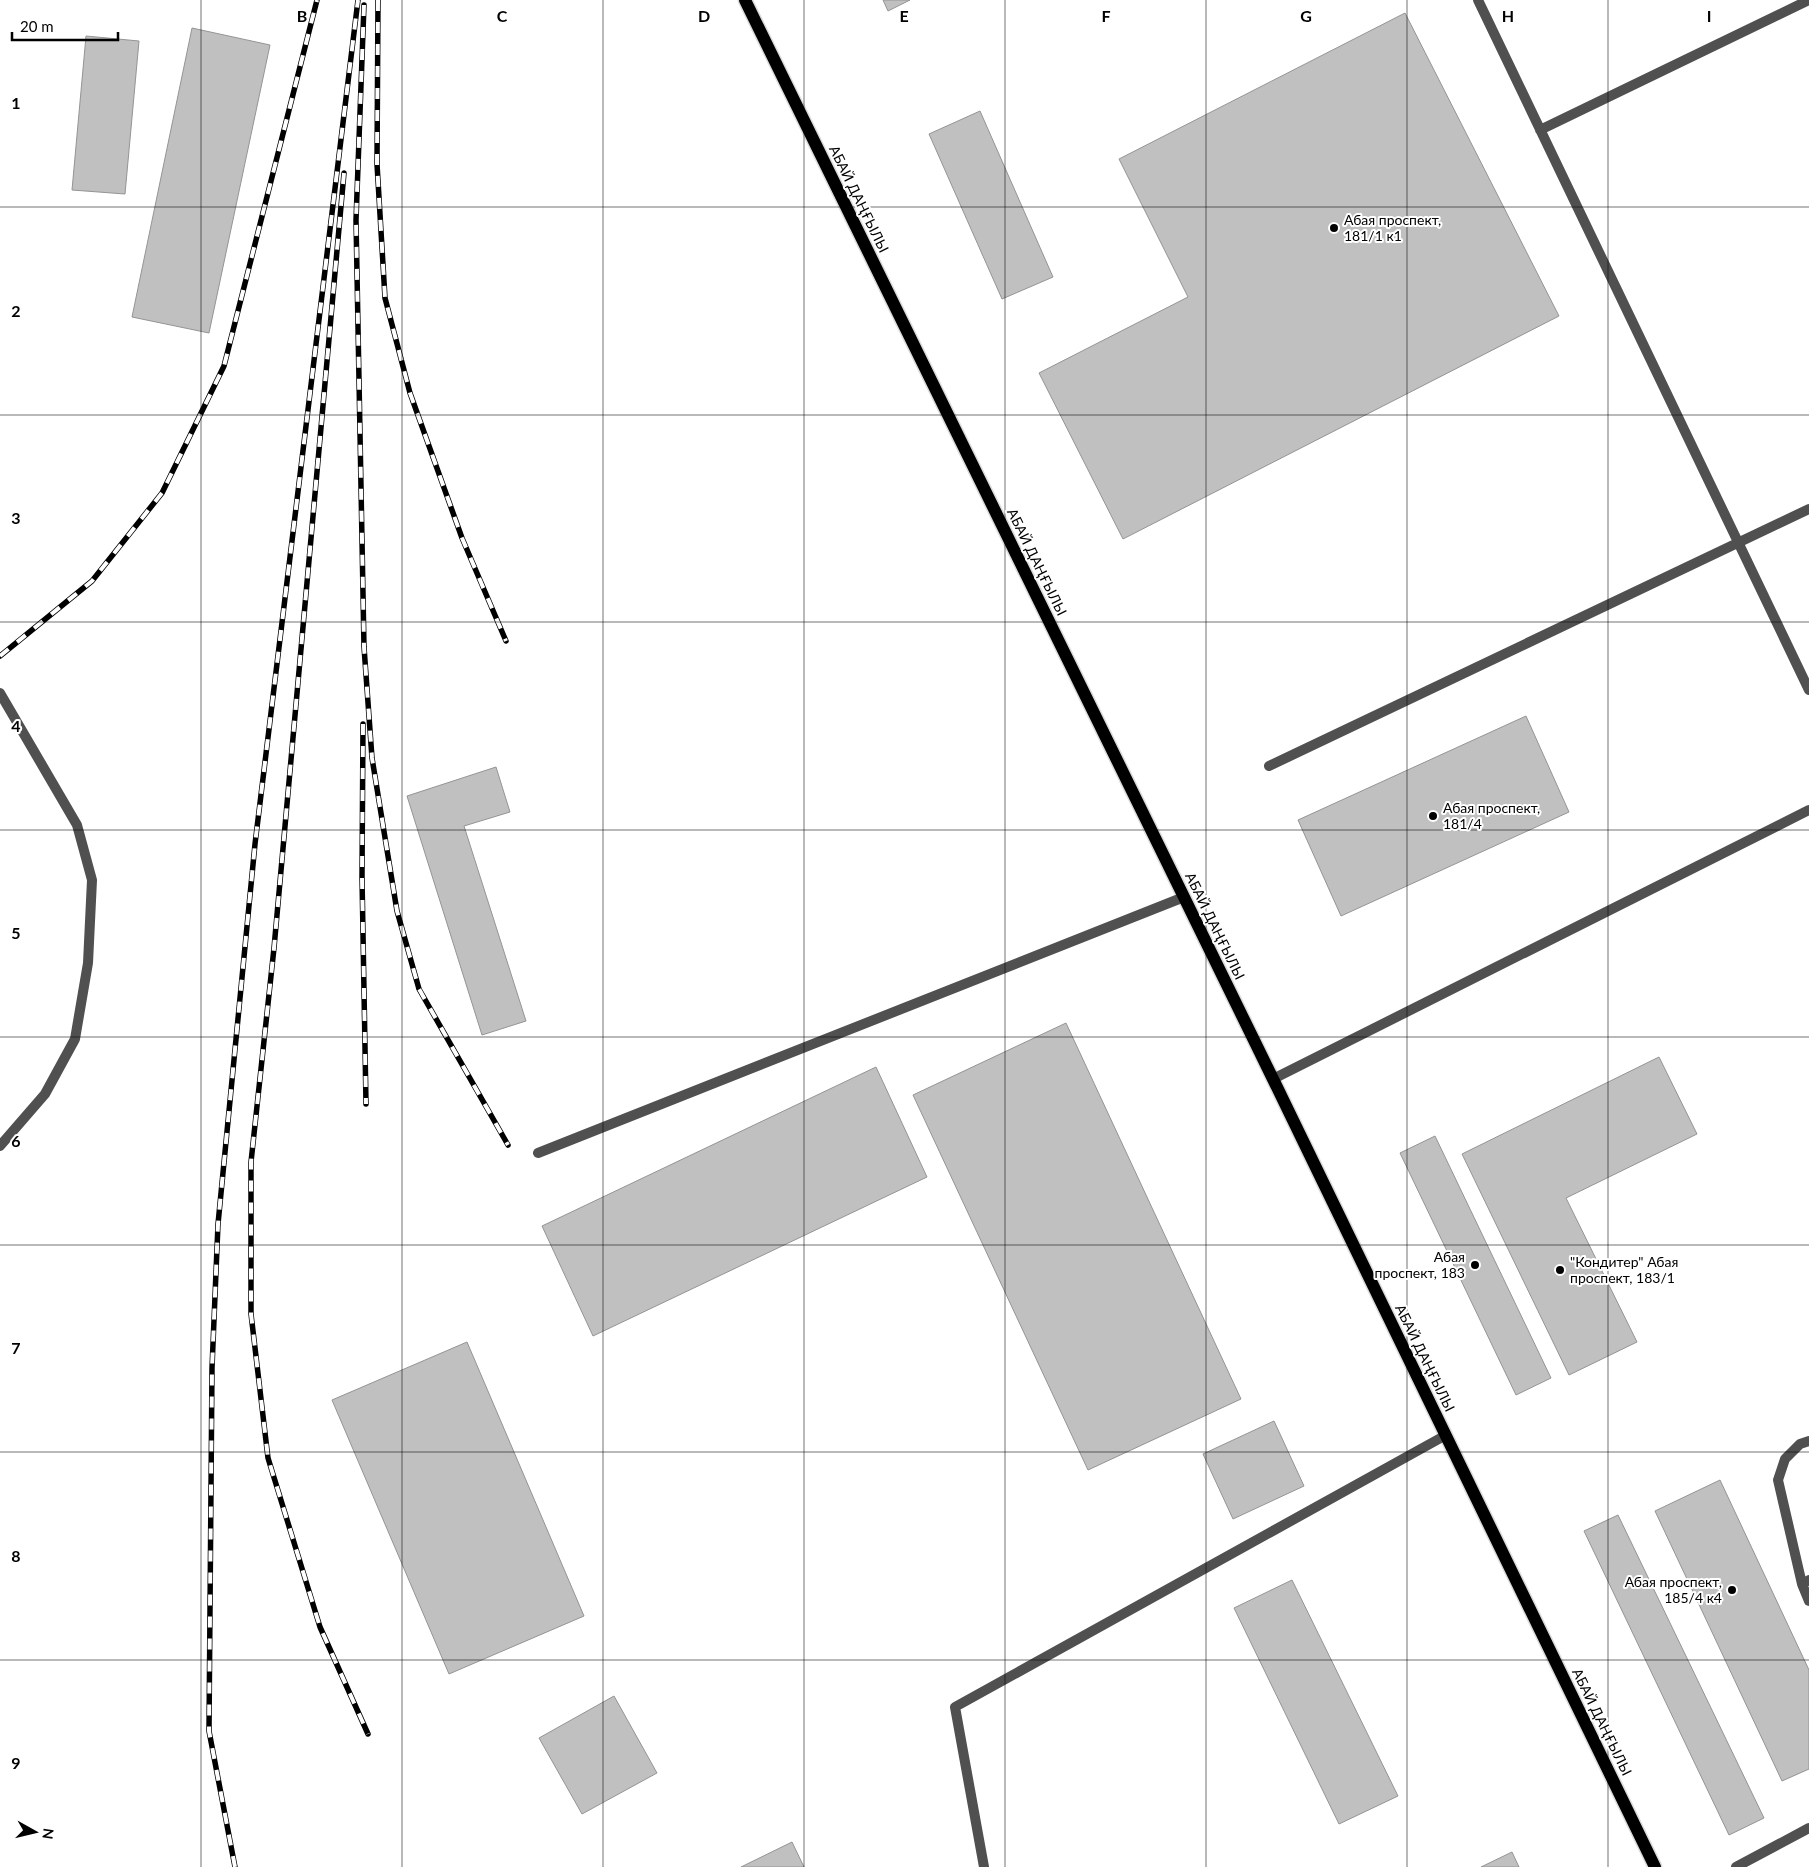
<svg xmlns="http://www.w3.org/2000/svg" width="1809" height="1867" font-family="Lato,sans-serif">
  <rect width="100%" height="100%" fill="#fff"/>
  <path fill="#c0c0c0" stroke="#949494" d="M883,0h27l-22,11z
    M1405,13l154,303 -436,223 -84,-166 149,-76 -69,-138z
    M192,28l78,17 -61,288 -77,-16z
    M86,36l53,5 -14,153 -53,-4z
    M980,111l73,166 -51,22 -73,-165z
    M1526,716l43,96 -228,104 -43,-96z
    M496,767l14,45 -46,14 62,195 -44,14 -75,-239z
    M1066,1023l175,376 -153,71 -175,-375z
    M1659,1057l38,77 -131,64 71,144 -68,33 -107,-221z
    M876,1067l51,110 -334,159 -51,-110z
    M1435,1136l116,242 -35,17 -116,-242z
    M467,1342l117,274 -135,58 -117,-274z
    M1274,1421l30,65 -71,33 -30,-65z
    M1720,1480l89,190v99l-27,12 -127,-270z
    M1618,1515l146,303 -35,17 -145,-304z
    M1292,1580l106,216 -59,28 -105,-216z
    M614,1696l43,77 -75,41 -43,-76z
    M792,1842l12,25h-63z
    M1512,1852l7,15h-38z"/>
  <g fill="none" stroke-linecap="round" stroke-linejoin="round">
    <defs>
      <path id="primary" d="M745,0l528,1079 382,788"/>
    </defs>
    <use href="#primary" stroke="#dbdbdb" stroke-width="15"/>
    <path stroke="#505050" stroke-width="10" d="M1478,0l331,690
      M1540,130l269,-130
      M0,693l77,132 15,55 -4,83 -13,76 -30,55 -45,52
      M1269,766l540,-257
      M1273,1079l536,-269
      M538,1153l646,-256
      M1809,1580l-7,4 7,17
      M1802,1584l-24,-104 7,-21 15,-15 9,-3
      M984,1867l-29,-160 491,-272
      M1736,1867l73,-39"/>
    <use href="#primary" stroke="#000" stroke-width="12"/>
    <defs>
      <path id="rail" d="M378,0l-1,164 8,134 25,95 52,145 44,103
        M364,5l-8,215 8,427 8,111 25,153 22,78 89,156
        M344,173l-70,775 -23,214v152l17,144 52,169 48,107
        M0,656l92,-75 70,-88 62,-127 93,-366
        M363,724l-1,153 4,227
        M235,1867l-26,-136 3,-363 6,-144 37,-380 103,-844"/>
    </defs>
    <use href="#rail" stroke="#000" stroke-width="5.5"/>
    <use href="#rail" stroke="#fff" stroke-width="4" stroke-dasharray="11" stroke-linecap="butt"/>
  </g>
  <path fill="none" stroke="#000" stroke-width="1" stroke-opacity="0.55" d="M201,0v1867M402,0v1867M603,0v1867M804,0v1867M1005,0v1867M1206,0v1867M1407,0v1867M1608,0v1867M0,207h1809M0,415h1809M0,622h1809M0,830h1809M0,1037h1809M0,1245h1809M0,1452h1809M0,1660h1809"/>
  <g fill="#000" stroke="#fff" stroke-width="2">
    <circle cx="1334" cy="228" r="5"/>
    <circle cx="1433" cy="816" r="5"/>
    <circle cx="1475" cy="1265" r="5"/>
    <circle cx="1560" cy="1270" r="5"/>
    <circle cx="1732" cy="1590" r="5"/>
  </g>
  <g text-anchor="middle" stroke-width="4" stroke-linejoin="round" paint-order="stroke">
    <g font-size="14" fill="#000" stroke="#fff">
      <text transform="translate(859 199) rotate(64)" y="5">АБАЙ ДАҢҒЫЛЫ</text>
      <text transform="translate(1037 562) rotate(64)" y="5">АБАЙ ДАҢҒЫЛЫ</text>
      <text transform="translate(1215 926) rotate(64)" y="5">АБАЙ ДАҢҒЫЛЫ</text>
      <text transform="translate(1425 1358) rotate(64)" y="5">АБАЙ ДАҢҒЫЛЫ</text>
      <text transform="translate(1602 1722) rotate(64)" y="5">АБАЙ ДАҢҒЫЛЫ</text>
    </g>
    <g font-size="14" fill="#000" stroke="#fff" text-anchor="start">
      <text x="1344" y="225">Абая проспект,<tspan x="1344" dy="16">181/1 к1</tspan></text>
      <text x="1443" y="813">Абая проспект,<tspan x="1443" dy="16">181/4</tspan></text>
      <text x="1465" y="1262" text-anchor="end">Абая<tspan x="1465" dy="16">проспект, 183</tspan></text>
      <text x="1570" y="1267">"Кондитер" Абая<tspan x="1570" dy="16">проспект, 183/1</tspan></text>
      <text x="1722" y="1587" text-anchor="end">Абая проспект,<tspan x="1722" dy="16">185/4 к4</tspan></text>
    </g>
  </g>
  <g font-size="16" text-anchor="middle" font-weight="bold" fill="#000" stroke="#fff" stroke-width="4" stroke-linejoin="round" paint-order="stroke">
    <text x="302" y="22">B</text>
    <text x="502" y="22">C</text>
    <text x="704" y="22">D</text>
    <text x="904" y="22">E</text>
    <text x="1106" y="22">F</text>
    <text x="1306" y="22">G</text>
    <text x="1508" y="22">H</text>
    <text x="1709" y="22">I</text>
    <text x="16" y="109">1</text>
    <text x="16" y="317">2</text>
    <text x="16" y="524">3</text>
    <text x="16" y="732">4</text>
    <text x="16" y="939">5</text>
    <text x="16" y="1147">6</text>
    <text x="16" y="1354">7</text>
    <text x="16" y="1562">8</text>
    <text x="16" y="1769">9</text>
  </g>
  <g transform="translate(35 1832) rotate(98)" stroke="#ffffff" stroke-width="4" paint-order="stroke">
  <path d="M0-4L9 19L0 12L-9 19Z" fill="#000000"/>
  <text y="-8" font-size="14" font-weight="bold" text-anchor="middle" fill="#000000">N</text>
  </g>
  <path d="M12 32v8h106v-8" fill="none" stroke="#000000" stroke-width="2.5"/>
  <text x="20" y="32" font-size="15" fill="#000000" stroke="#ffffff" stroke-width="4" paint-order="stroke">20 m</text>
</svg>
